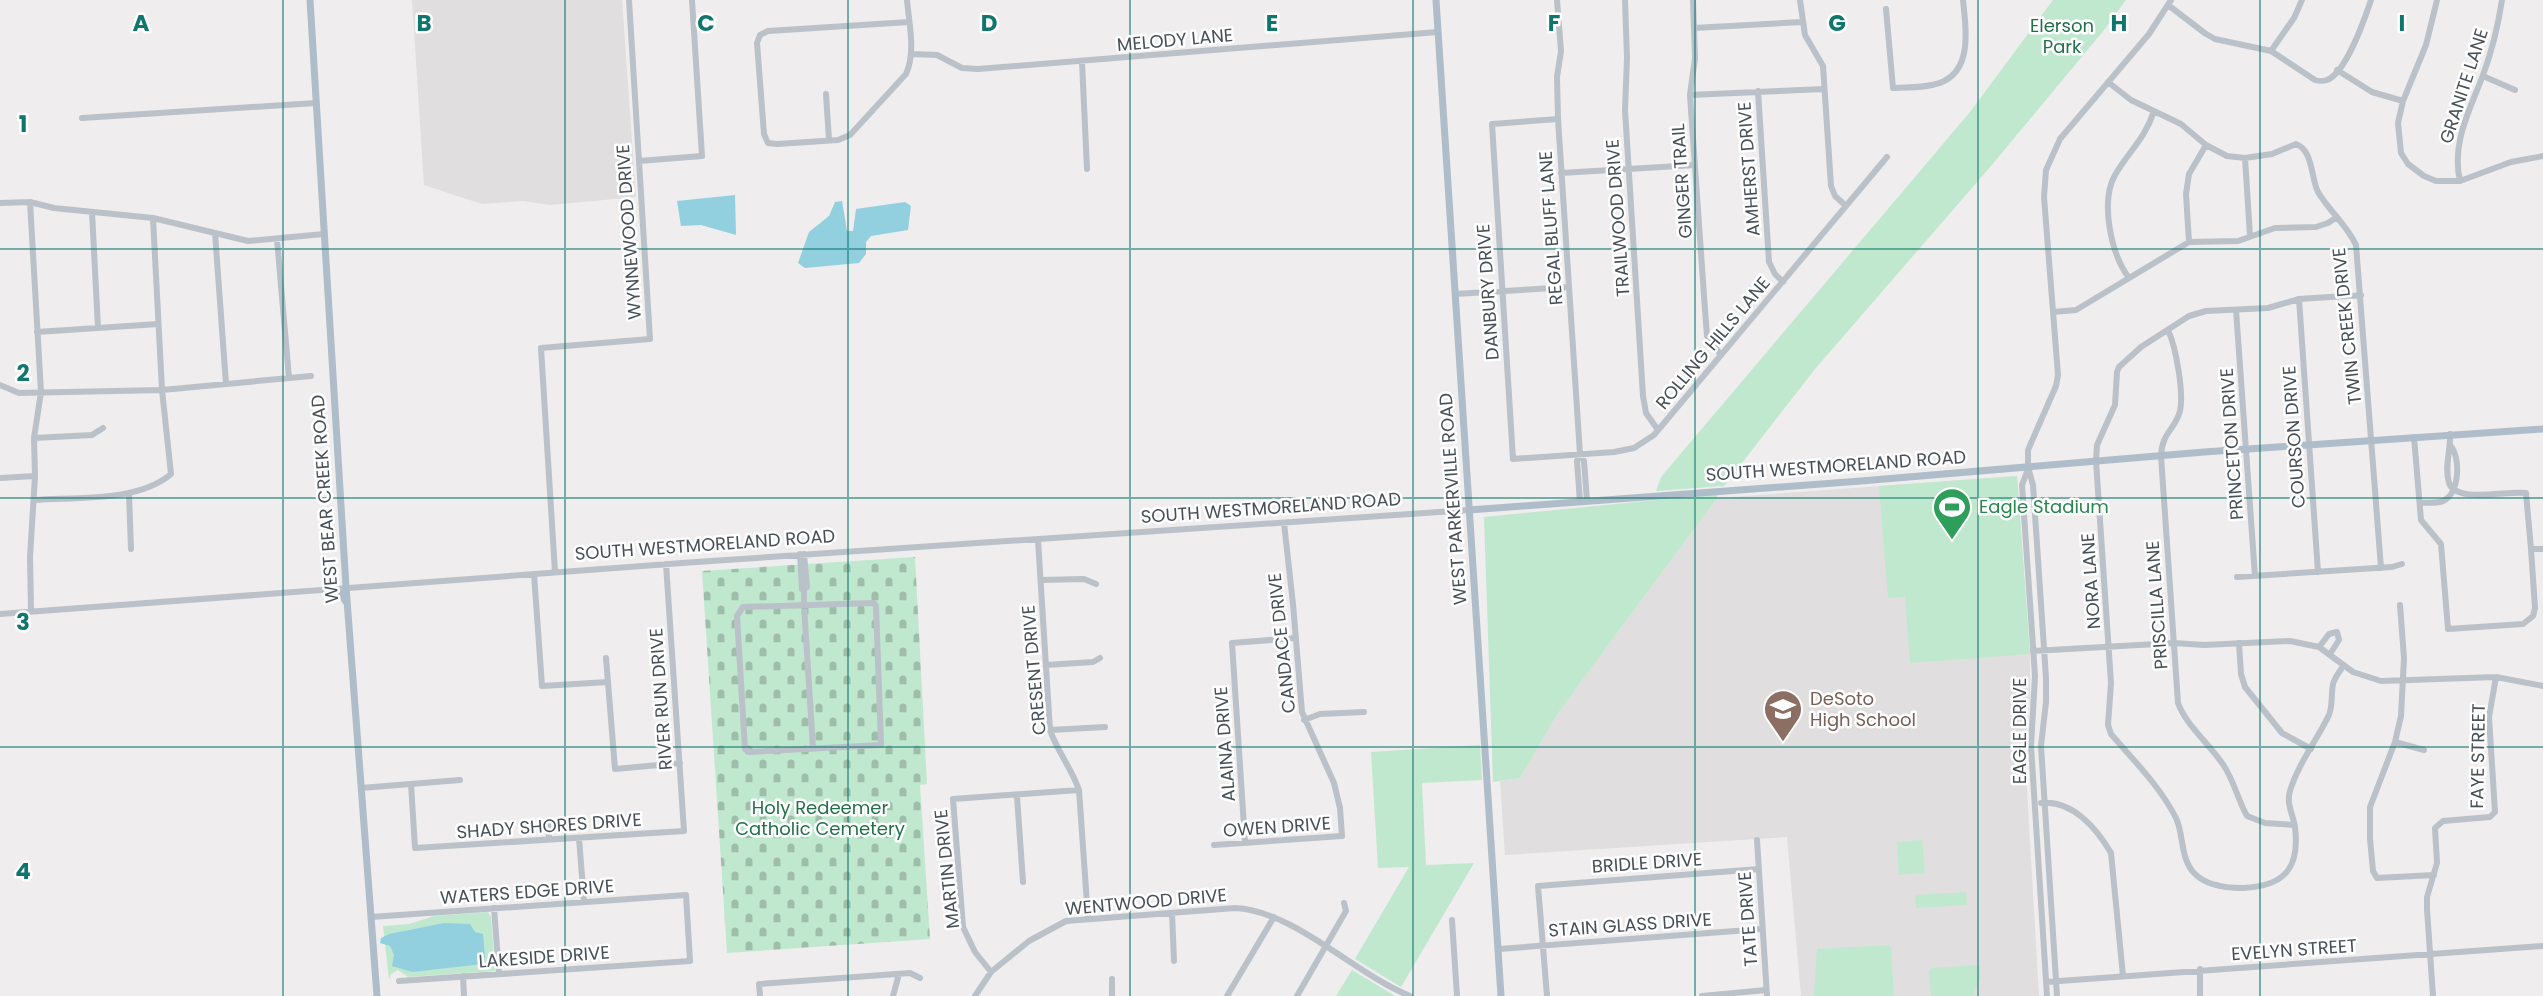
<svg xmlns="http://www.w3.org/2000/svg" width="2543" height="996" font-family="Poppins,sans-serif">
  <defs>
    <pattern id="cemetery-stones" width="16" height="16" patternUnits="userSpaceOnUse" patternTransform="scale(1.75)"><rect width="16" height="16" fill="#c0e8cf"/><path d="M2 7V4a2 2 0 0 1 4 0v3zM10 15v-3a2 2 0 0 1 4 0v3z" fill="#9ebeab"/></pattern>
  </defs>
  <rect width="100%" height="100%" fill="#efeded"/>
  <path fill="#e0dede" d="M412,0h210l14,197 -86,8 -27,-4 -41,3 -58,-19z
    M2017,476l13,182v38l-5,59 14,241h-238l-14,-159 -282,18 -5,-74 20,-3 38,-65 159,-215z"/>
  <path fill="#c0e8cf" d="M2053,0h73l-22,30 -113,136 -176,203 -91,117 -68,5 5,-14 309,-365z
    M2017,476l13,178 -120,9 -5,-66 -17,1 -9,-112z
    M1717,494v4l-159,215 -38,65 -27,4 -9,-265z
    M1480,745l2,35 -60,3 4,82 48,-2 -73,124 -46,-28 54,-92 -31,1 -7,-116z
    M1922,840l3,33 -26,2 -2,-33z
    M1966,892l1,13 -51,3 -1,-13z
    M488,912l3,5 4,54 -87,6 -10,-7 -7,4 -2,6 -6,-54 26,-2 25,-8z
    M1888,945l3,3 3,48h-80l3,-47z
    M1980,965v13l-7,18h-42l-2,-25 3,-3z
    M1352,970l43,26h-59z"/>
  <path fill="url(#cemetery-stones)" d="M915,557l12,227 -7,1 10,154 -203,14 -25,-382z"/>
  <path fill="#92d0e0" d="M735,195l1,40 -35,-10 -20,1 -4,-25z
    M842,201l5,30h6l3,-22 49,-7 6,4 -3,24 -37,6 -5,6v12l-7,9 -54,5 -7,-5 11,-31 20,-16 6,-14z
    M444,923l26,1 5,8 8,2 2,23 -2,7 -71,8 -20,-6 2,-11 -4,-9 -10,-3 1,-5 8,-4z"/>
  <g fill="none" stroke-linecap="round" stroke-linejoin="round">
    <path stroke="#bac1c8" stroke-width="6" d="M907,0c2,23 9,52 -1,74l-56,61 -12,5 -61,4 -9,-1 -4,-9 -7,-91 3,-8 8,-4 141,-9
      M1557,0l4,51 -4,26 1,42 22,335 -3,7 3,41
      M1625,0l2,58 -2,52 18,286 3,17 12,17
      M1693,0l2,58 -5,37 14,201 3,40 14,19
      M1800,0l5,35 18,31 8,120 4,10 11,10
      M2437,0l-11,45 -23,56 -5,22 3,30 7,11 16,12 12,5h24l51,-19 32,-6
      M2168,5l38,29 9,5 56,12 44,29c3,1 9,1 12,0 19,-7 38,-62 44,-80
      M1886,9l7,79c13,-1 26,0 39,-3 42,-8 34,-54 31,-85
      M1694,28l108,-6
      M2271,51l23,-33 8,-18
      M911,54l26,1 25,13 16,1 460,-37
      M1082,62l5,107
      M2337,70l35,22 31,9
      M2483,76l32,14
      M2108,82l23,18 50,24 25,21 21,11 18,2 27,-4 24,-10c17,6 15,34 22,48 11,19 29,33 38,53l25,323
      M1758,91l11,171 6,12 8,8
      M826,94l3,46
      M1690,95l134,-6
      M82,118l234,-15
      M1558,119l-66,5 21,335 101,-7 20,-4 20,-13 233,-278
      M2245,158l5,78
      M639,161l63,-5 -10,-156
      M1561,173l134,-8
      M2460,181c-9,-38 10,-71 23,-106 9,-24 15,-49 19,-75
      M30,202l11,190 -7,46 1,38 -5,81 1,54
      M0,203l30,-1 24,6 99,10 95,23 76,-7
      M92,212l6,116
      M215,233l11,151
      M277,239l12,139
      M2189,242l-3,-48 3,-20 17,-29
      M2129,278c-18,-24 -29,-76 -14,-103 14,-24 30,-36 39,-64
      M1455,294l114,-7
      M2299,299l19,273
      M2236,310l19,266
      M2053,312l23,-2 113,-68 49,-1 37,-13 41,-1 12,-4 9,-6
      M2168,330c8,17 16,63 12,81 -5,19 -18,21 -19,45l17,247c9,24 32,41 46,63 10,15 14,34 23,50l18,7 29,2
      M37,332l121,-8
      M0,385l19,8 143,-3 149,-14
      M2450,434c1,16 -6,32 -1,49 7,21 60,7 77,10l5,56h12
      M2414,437l7,83 20,24 7,85 75,-5 10,-8 2,-8 -4,-59
      M34,438l58,-3 11,-7
      M1580,454l4,7 3,40
      M2028,469l-6,16 13,191 -4,70 16,250
      M0,478l35,-2
      M129,494l2,55
      M34,500c41,-3 105,2 137,-26l-9,-84 -9,-172
      M2420,503c6,-1 17,1 23,-2 17,-8 18,-44 7,-56
      M1038,540l12,190c7,21 22,39 29,60l9,128
      M800,554l2,35h2
      M804,554l3,33 -3,2v16l9,144
      M555,572l-14,-224 109,-9 -21,-339
      M534,574l8,112 66,-4
      M2237,577l155,-10 10,-3
      M1041,580l43,-1 12,5
      M874,603l2,3 5,139 -132,7 -4,-3 -8,-133 6,-9z
      M2400,605l4,53 -3,58 -6,26 -25,65v32l3,32 4,7 57,-3
      M0,614l696,-52 773,-52
      M2239,643l2,31 4,13 37,46 29,16
      M2319,647l10,-13 8,-2 2,8 -9,14
      M2033,651l141,-8 30,2 86,-4 29,6 34,25 28,9 115,-4 47,9
      M606,658l9,111 65,-6
      M1046,665l47,-3 7,-4
      M2344,665c-4,6 -9,12 -11,19 -2,10 0,21 -4,31 -12,25 -31,49 -39,76 -4,13 3,23 5,36 5,41 -10,59 -52,61 -17,0 -37,-2 -49,-15 -14,-15 -10,-38 -18,-55 -17,-33 -42,-57 -65,-84l-3,-9 3,-42 -15,-222 1,-16 18,-40 2,-33 2,-5 22,-20 48,-31 17,-5 62,-3 31,-9 62,-4
      M1304,720l16,-6 44,-2
      M1050,730l55,-3
      M2395,742l29,8
      M411,784l4,64 269,-17 -18,-267
      M361,788l99,-8
      M1017,796l6,86
      M2041,803c31,-4 56,26 70,50l12,123
      M548,821l1,19
      M579,838l5,64
      M1757,840l10,156
      M1245,842l-13,-199 64,-5
      M1214,845l128,-9 -2,-28 -6,-25 -32,-71 -9,-108 -9,-81
      M494,908l5,66
      M1172,913l2,48
      M371,917l315,-22 4,66 -291,20
      M1452,920l5,76
      M1499,949l263,-20
      M2200,969v27
      M991,972l-16,-20 -12,-25 -10,-128 126,-9
      M463,976l1,20
      M1112,979v17
      M2046,982l497,-36
      M760,996l-1,-12 151,-11 10,5
      M893,996l6,-22
      M975,996l16,-24 38,-31 37,-20 169,-13c60,3 118,65 175,88
      M1227,996l47,-79
      M1297,996l49,-85 -2,-8
      M1547,996l-9,-110 221,-17
      M1702,996l64,-6
      M2057,996l-16,-250 5,-44v-24l-13,-193 -5,-18v-17l28,-64 2,-11 -14,-178 2,-27 14,-31 89,-105 22,-34
      M2433,996l-6,-87v-12l10,-34 -2,-35 8,-7 47,-4 5,-5 -6,-95 7,-40"/>
    <path stroke="#afbcc9" stroke-width="7" d="M310,0l36,587 31,409
      M1436,0l65,996
      M1469,510l392,-29 343,-29 339,-23
      M328,588l13,6 5,8"/>
  </g>
  <path fill="none" stroke="#0f766e" stroke-width="2" stroke-opacity="0.55" d="M283,0v996M565,0v996M848,0v996M1130,0v996M1413,0v996M1695,0v996M1978,0v996M2260,0v996M0,249h2543M0,498h2543M0,747h2543"/>
  <defs>
    <symbol id="stadium-pin" viewBox="-11 -11 22 30"><path d="M0 17L-7.5 6A9.5 9.5 0 1 1 7.5 6Z" fill="#2e9e5b" stroke="#fff"/><path d="M0-5a6.5 5 0 1 0 0 10a6.5 5 0 1 0 0-10ZM-3.5-1.8h7v3.6h-7Z" fill="#fff"/></symbol>
    <symbol id="school-pin" viewBox="-11 -11 22 30"><path d="M0 17L-7.5 6A9.5 9.5 0 1 1 7.5 6Z" fill="#8d6e63" stroke="#fff"/><path d="M0-5L7-2L0 1L-7-2ZM-4 1L0 2.5L4 1V4Q0 6-4 4Z" fill="#fff"/></symbol>
  </defs>
  <g fill-rule="evenodd">
    <use href="#stadium-pin" x="1930" y="485" width="44" height="60"/>
    <use href="#school-pin" x="1761" y="687" width="44" height="60"/>
  </g>
  <g text-anchor="middle" stroke-width="5" stroke-linejoin="round" paint-order="stroke">
    <g font-size="18" fill="#217049" stroke="#fff">
      <text x="2062" y="32">Elerson<tspan x="2062" dy="21">Park</tspan></text>
      <text x="820" y="814">Holy Redeemer<tspan x="820" dy="21">Catholic Cemetery</tspan></text>
    </g>
    <g font-size="18" fill="#475058" stroke="#fff">
      <text transform="translate(1175 40) rotate(-5)" y="6">MELODY LANE</text>
      <text transform="translate(2464 86) rotate(-72)" y="6">GRANITE LANE</text>
      <text transform="translate(1749 169) rotate(-94)" y="6">AMHERST DRIVE</text>
      <text transform="translate(1682 181) rotate(-94)" y="6">GINGER TRAIL</text>
      <text transform="translate(1618 218) rotate(-94)" y="6">TRAILWOOD DRIVE</text>
      <text transform="translate(1551 228) rotate(-94)" y="6">REGAL BLUFF LANE</text>
      <text transform="translate(629 232) rotate(-94)" y="6">WYNNEWOOD DRIVE</text>
      <text transform="translate(1488 292) rotate(-94)" y="6">DANBURY DRIVE</text>
      <text transform="translate(2347 326) rotate(-96)" y="6">TWIN CREEK DRIVE</text>
      <text transform="translate(1713 343) rotate(-50)" y="6">ROLLING HILLS LANE</text>
      <text transform="translate(2294 437) rotate(-94)" y="6">COURSON DRIVE</text>
      <text transform="translate(2232 444) rotate(-94)" y="6">PRINCETON DRIVE</text>
      <text transform="translate(1836 466) rotate(-4)" y="6">SOUTH WESTMORELAND ROAD</text>
      <text transform="translate(325 499) rotate(-94)" y="6">WEST BEAR CREEK ROAD</text>
      <text transform="translate(1453 499) rotate(-94)" y="6">WEST PARKERVILLE ROAD</text>
      <text transform="translate(1271 508) rotate(-4)" y="6">SOUTH WESTMORELAND ROAD</text>
      <text transform="translate(705 545) rotate(-4)" y="6">SOUTH WESTMORELAND ROAD</text>
      <text transform="translate(2091 581) rotate(-94)" y="6">NORA LANE</text>
      <text transform="translate(2157 605) rotate(-94)" y="6">PRISCILLA LANE</text>
      <text transform="translate(1282 643) rotate(-96)" y="6">CANDACE DRIVE</text>
      <text transform="translate(1034 670) rotate(-95)" y="6">CRESENT DRIVE</text>
      <text transform="translate(661 699) rotate(-94)" y="6">RIVER RUN DRIVE</text>
      <text transform="translate(2020 731) rotate(-90)" y="6">EAGLE DRIVE</text>
      <text transform="translate(1225 744) rotate(-94)" y="6">ALAINA DRIVE</text>
      <text transform="translate(2478 756) rotate(-89)" y="6">FAYE STREET</text>
      <text transform="translate(549 826) rotate(-4)" y="6">SHADY SHORES DRIVE</text>
      <text transform="translate(1277 827) rotate(-4)" y="6">OWEN DRIVE</text>
      <text transform="translate(1647 863) rotate(-4)" y="6">BRIDLE DRIVE</text>
      <text transform="translate(947 869) rotate(-96)" y="6">MARTIN DRIVE</text>
      <text transform="translate(527 892) rotate(-4)" y="6">WATERS EDGE DRIVE</text>
      <text transform="translate(1146 902) rotate(-5)" y="6">WENTWOOD DRIVE</text>
      <text transform="translate(1748 919) rotate(-94)" y="6">TATE DRIVE</text>
      <text transform="translate(1630 925) rotate(-4)" y="6">STAIN GLASS DRIVE</text>
      <text transform="translate(2294 950) rotate(-4)" y="6">EVELYN STREET</text>
      <text transform="translate(544 957) rotate(-4)" y="6">LAKESIDE DRIVE</text>
    </g>
    <g font-size="18" fill="#27864d" stroke="#fff" text-anchor="start">
      <text x="1979" y="513">Eagle Stadium</text>
    </g>
    <g font-size="18" fill="#785e54" stroke="#fff" text-anchor="start">
      <text x="1810" y="705">DeSoto<tspan x="1810" dy="21">High School</tspan></text>
    </g>
  </g>
  <g font-size="23" text-anchor="middle" font-weight="bold" fill="#0f766e" stroke="#fff" stroke-width="5" stroke-linejoin="round" paint-order="stroke">
    <text x="141" y="31">A</text>
    <text x="424" y="31">B</text>
    <text x="706" y="31">C</text>
    <text x="989" y="31">D</text>
    <text x="1272" y="31">E</text>
    <text x="1554" y="31">F</text>
    <text x="1837" y="31">G</text>
    <text x="2119" y="31">H</text>
    <text x="2402" y="31">I</text>
    <text x="23" y="132">1</text>
    <text x="23" y="381">2</text>
    <text x="23" y="630">3</text>
    <text x="23" y="879">4</text>
  </g>
</svg>
